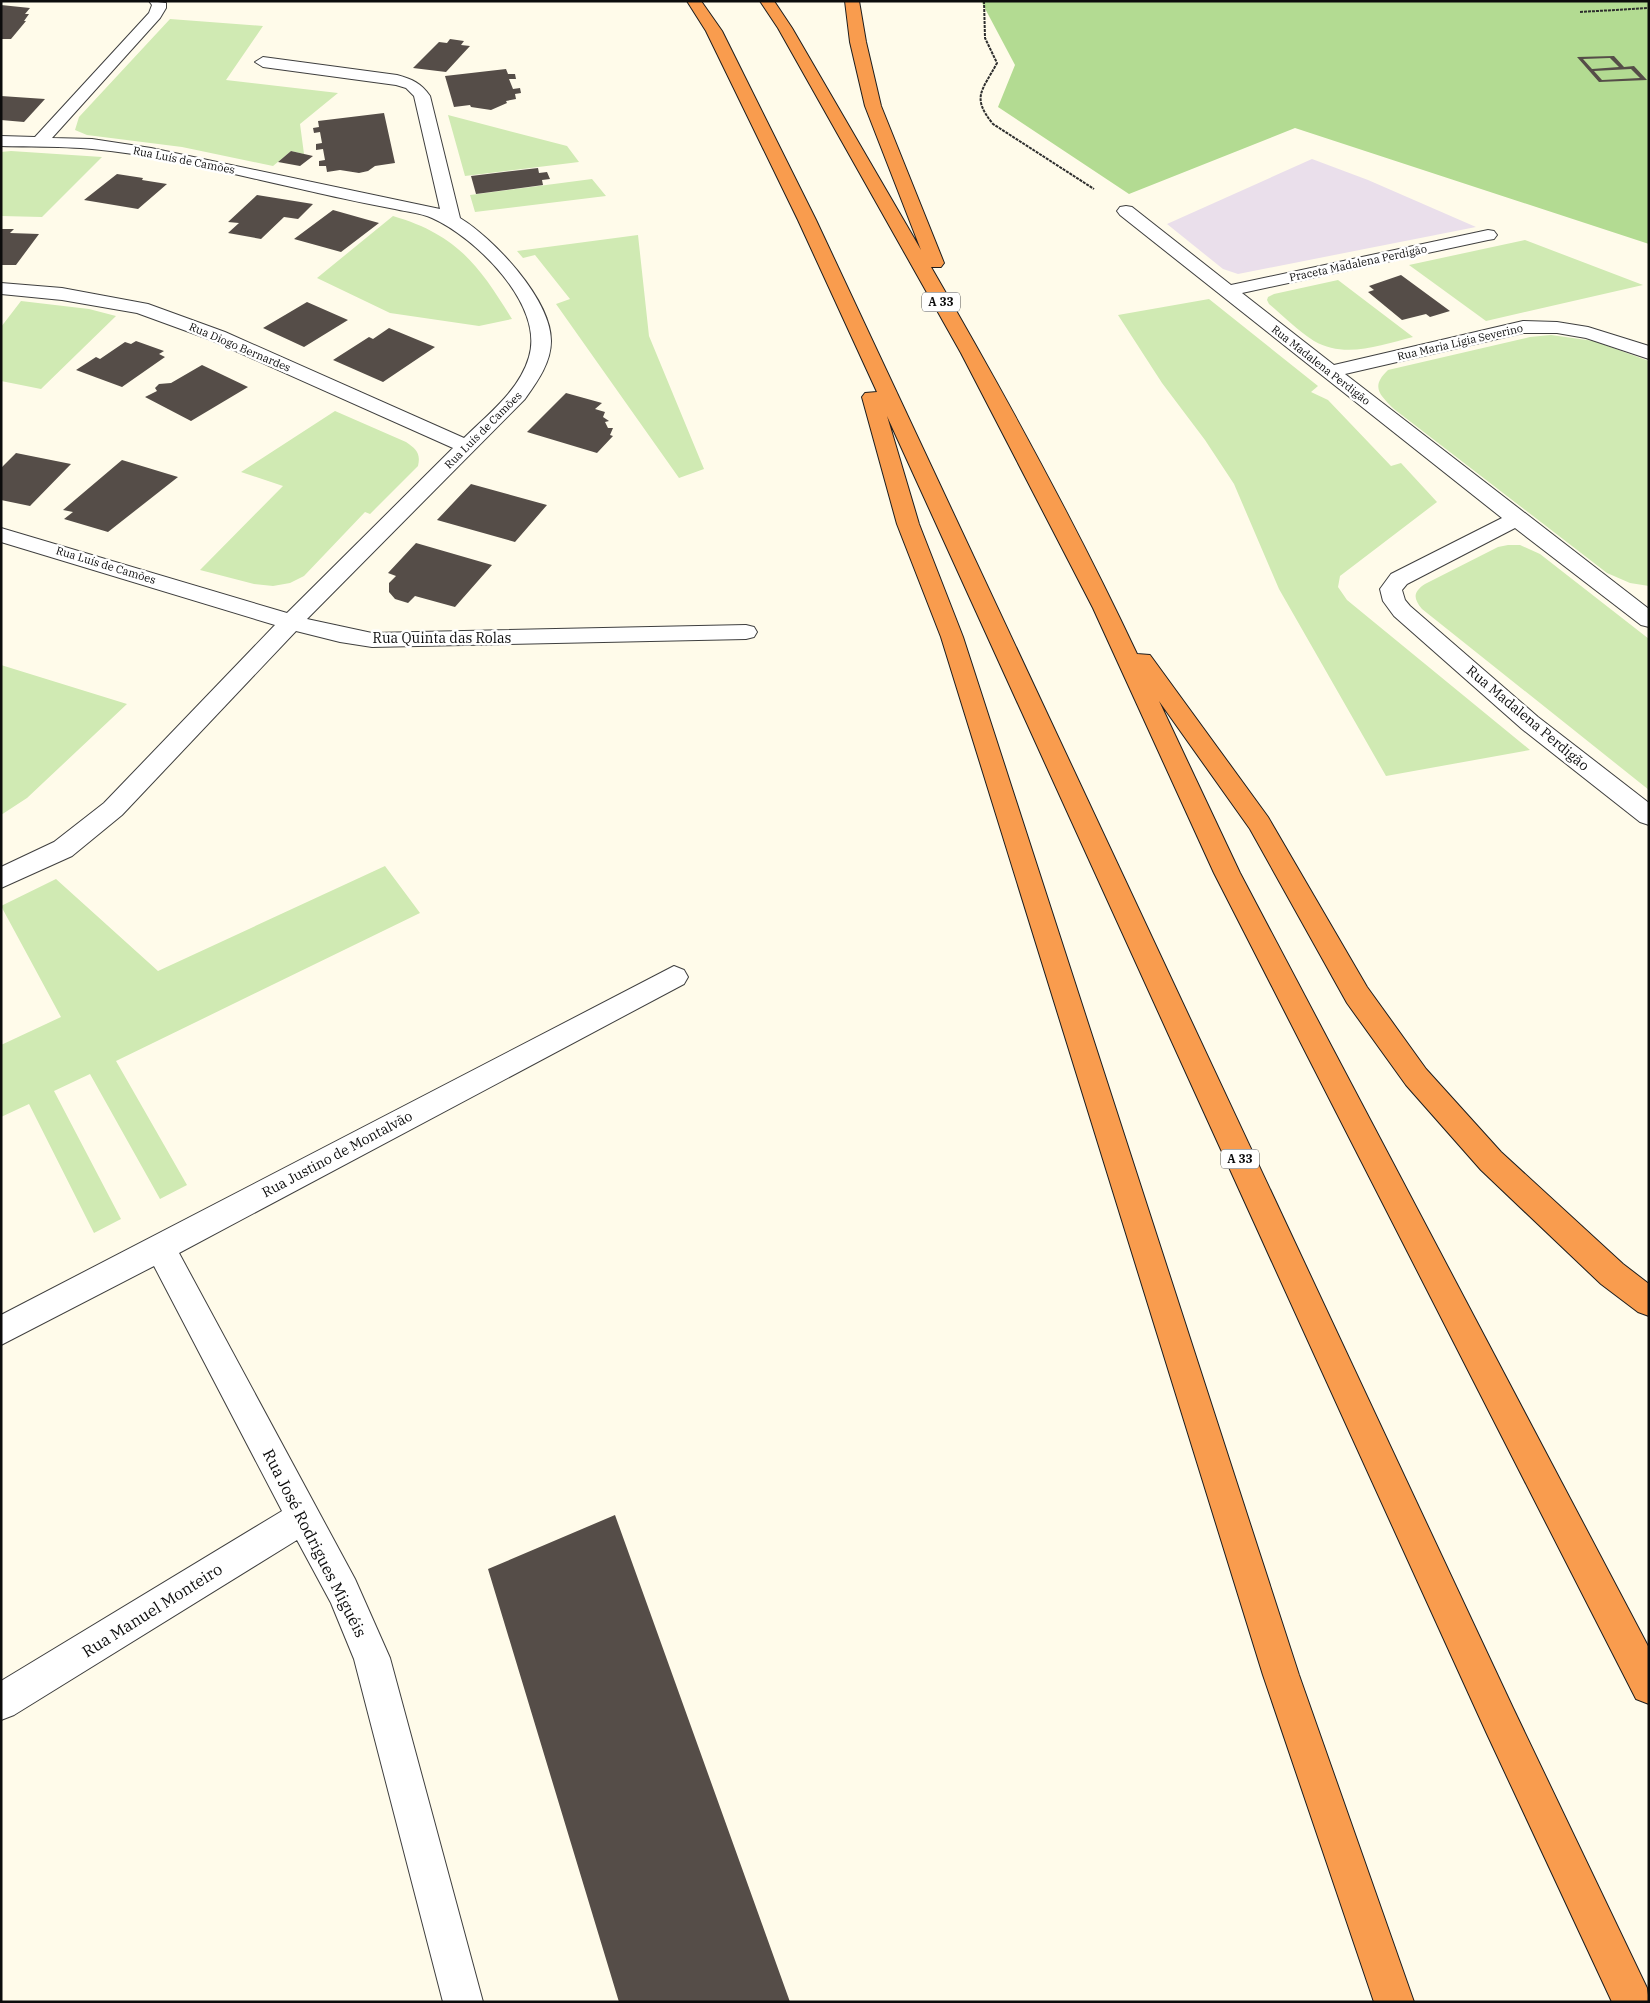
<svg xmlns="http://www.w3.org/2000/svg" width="1650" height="2003" font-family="'IBM Plex Serif',serif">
  <rect width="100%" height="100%" fill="#fffbea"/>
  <path fill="#eadfeb" d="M1312,159l56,21 108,47 -238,47 -15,-5 -56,-45z"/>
  <path fill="#d0eab3" d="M170,19l93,7 -37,54 112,13 -38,31 4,30 -13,-3 -18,15 -91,-19 -95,-12 -12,-5 4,-13z
    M448,115l119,31 12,16 -114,14z
    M11,151l91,6 -60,60 -41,-1v-64z
    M592,179l14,17 -131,16 -5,-17z
    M393,216c64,19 85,48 119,103l-33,7 -89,-13 -73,-35z
    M638,235l11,101 55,133 -25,9 -123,-174 14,-5 -35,-44 -12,3 -6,-7z
    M1525,240l118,45 -157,36 -77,-56z
    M1338,280l75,57c-32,8 -68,22 -99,4 -16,-10 -31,-25 -45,-37l-2,-4 1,-3 6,-3z
    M1209,299l109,87 -7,6 17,8 63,66 10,-3 36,39 -97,74 -2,11 9,13 183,150 -144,26 -107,-187 -45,-105 -29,-44 -43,-57 -44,-68z
    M21,301l68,8 27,7 -75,73 -40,-8v-54z
    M1551,335l43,6 55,20v225l-19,-3 -23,-10 -213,-164c-14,-14 -24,-22 -6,-39l142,-33z
    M335,411l71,31c10,7 15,11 12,24l-48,48 -5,-2 -61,64 -14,7 -17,3 -19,-2 -54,-14 83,-84 -42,-14z
    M1508,545h12l20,9 109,85v151l-227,-181c-9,-11 -9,-17 3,-25l73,-37z
    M1,665l126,39 -100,94 -26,17z
    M385,866l35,47 -304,148 71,124 -27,14 -70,-125 -36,17 67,128 -27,14 -65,-129 -28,13v-72l60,-28 -60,-111 55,-27 102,92z"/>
  <path fill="#b3db92" d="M981,1h668v243l-354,-116 -166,66 -131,-87 17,-42z"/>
  <path fill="#554d48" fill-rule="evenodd" d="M1,5l29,3 -5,6h4l-5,7h2l-15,18h-10z
    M450,39l14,2 -3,4 9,1 -24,26 -33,-4 26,-26 8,1z
    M1614,56l10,11 10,-1 13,14 -48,2 -22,-25zM1610,58l9,9 -27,2 -9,-10zM1631,69l9,9 -38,2 -8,-9z
    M506,69l2,5h7l1,5h-7l4,10 7,-1 1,5 -6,1 1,5 -10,2 1,2 -16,7 -20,-3 -1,-2 -16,2 -9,-31z
    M1,96l44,3 -21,23 -23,-2z
    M384,113l11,50 -20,3 -7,5 -9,2 -19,-3 -13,2 -1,-6h-7v-5l6,-1 -2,-11 -7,1v-6l6,-1 -2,-11 -6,1 -1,-5 6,-1 -1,-6z
    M291,151l22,5 -13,10 -22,-4z
    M538,168l1,5 8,-1 3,7 -8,1 1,5 -67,9 -5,-18z
    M117,174l26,4 -1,2 25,4 -29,25 -54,-9z
    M257,195l56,9 -15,15 -14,-2 -23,22 -33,-6 11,-10 -11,-1z
    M333,210l46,13 -38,29 -47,-13z
    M1,229h13l-4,4 29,1 -23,31h-15z
    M1401,275l49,36 -20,6 -4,-3 -24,6 -34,-28 6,-2 -5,-4z
    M307,302l41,18 -44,27 -41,-19z
    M389,328l46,19 -52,35 -50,-22 36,-23 4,2z
    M136,341l28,10 -5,3 6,3 -43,30 -46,-17 20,-13 4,2 25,-17 6,2z
    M202,365l46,22 -57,34 -46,-24 12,-6 -2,-3 4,-4 12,-1z
    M566,393l36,10 -7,6 10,3 -2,5 6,4 -4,1 3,6h5l-3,7 3,1 -16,17 -70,-21z
    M16,453l55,11 -41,42 -29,-6v-32z
    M122,460l56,17 -70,55 -44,-13 9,-7 -10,-2z
    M471,484l76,21 -32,37 -78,-22z
    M416,543l76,22 -37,42 -40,-11 -7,7 -13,-4 -6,-7v-9l7,-7 -8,-3z
    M615,1515l147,409 28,78h-171l-131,-433z"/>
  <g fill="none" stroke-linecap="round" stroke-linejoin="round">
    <defs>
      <path id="minor" d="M149,1l17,2v5l-6,10 -108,120 40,1 59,9 289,61 -26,-113 -8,-8 -10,-3 -133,-18 -8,-5 8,-5 134,18c15,4 24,8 33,21l30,122c33,20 91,81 91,123 0,22 -14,41 -26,58l-218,220 65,14 374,-8 8,2 3,5 -3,5 -8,2 -374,8 -32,-5 -44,-11 -174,184 -50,41 -71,32v-21l53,-25 50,-39 171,-178 -274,-83v-14l286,85 166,-165 -242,-108 -74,-27 -75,-13 -61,-6v-11l61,5 86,16 77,28 239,106c24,-24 55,-47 65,-81 16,-52 -54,-120 -97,-139 -11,-5 -25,-6 -37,-9 -26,-5 -51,-10 -77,-16 -75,-16 -150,-37 -226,-44 -30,-3 -61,-2 -91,-3v-10l34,1 114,-124 3,-8z
        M1126,206l6,1 99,78 257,-55 6,1 3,4 -3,4 -6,1 -246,53 92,72 189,-44 34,1 31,5 61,19v13l-63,-21 -29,-5h-34l-178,41 304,235v18l-8,-2 -126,-97 -108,56 -5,6 3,10 5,6 128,111 111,86v22l-9,-3 -118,-93 -128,-113 -11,-15 -3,-12 11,-15 111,-56 -382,-303 -3,-4 3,-4z
        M674,966l10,4 4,7 -4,7 -505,269 176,326 35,79 93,344h-40l-89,-343 -23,-56 -34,-63 -283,175 -13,5v-39l281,-170 -128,-245 -153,79v-30z"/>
      <path id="motorway" d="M687,1h14l21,30 94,189 697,1488 134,280 2,14h-37l-125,-268 -600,-1318 32,108 44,113 336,1038 115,327h-40l-111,-327 -322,-1038 -44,-113 -35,-127 3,-4 12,-1 -79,-172 -92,-189z
        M760,1h14l18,27 129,222 -56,-144 -15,-64 -5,-41h14l7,41 15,64 63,157 -3,4h-10c73,126 144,255 206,387l13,1 118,162 99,170 59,82 75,83 122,112 26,20v32l-11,-4 -37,-28 -120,-114 -75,-85 -59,-82 -97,-174 -91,-128 81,172 409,775v56l-13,-5 -422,-826 -121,-265 -132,-255 -183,-325z"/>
    </defs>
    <use href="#minor" stroke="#3f3f3f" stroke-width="2"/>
    <use href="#motorway" stroke="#1d1d1d" stroke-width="2"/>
    <path stroke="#2e2e2e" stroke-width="2" stroke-dasharray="3 1" stroke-linecap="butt" d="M984,1l1,37 12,25c-15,28 -26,34 -4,61l101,65
      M1580,12l69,-4"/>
    <use href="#minor" fill="#fff" fill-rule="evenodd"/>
    <use href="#motorway" fill="#f99c4e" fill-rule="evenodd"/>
  </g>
  <g text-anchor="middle" stroke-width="5" stroke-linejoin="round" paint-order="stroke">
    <g font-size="11" fill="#0c0c0c" stroke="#fff">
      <text transform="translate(184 160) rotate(11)" y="4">Rua Luís de Camões</text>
      <text transform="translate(1358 263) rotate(-12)" y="4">Praceta Madalena Perdigão</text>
      <text transform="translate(1460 342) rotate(-13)" y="4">Rua Maria Lígia Severino</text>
      <text transform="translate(240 347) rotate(23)" y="4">Rua Diogo Bernardes</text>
      <text transform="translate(1321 365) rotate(38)" y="4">Rua Madalena Perdigão</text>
      <text transform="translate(483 430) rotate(-45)" y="4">Rua Luís de Camões</text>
      <text transform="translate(106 565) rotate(17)" y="4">Rua Luís de Camões</text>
    </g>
    <g fill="#fff" stroke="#555" stroke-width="1">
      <rect x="922" y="292.5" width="38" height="19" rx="4"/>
      <rect x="1221" y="1149.5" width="38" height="19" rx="4"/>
    </g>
    <g font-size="12" font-weight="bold" fill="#0c0c0c">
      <text x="941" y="306">A 33</text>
      <text x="1240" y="1163">A 33</text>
    </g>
    <g font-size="14" fill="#0c0c0c" stroke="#fff">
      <text x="442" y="643">Rua Quinta das Rolas</text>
      <text transform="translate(1528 718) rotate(40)" y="5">Rua Madalena Perdigão</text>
      <text transform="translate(337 1154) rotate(-28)" y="5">Rua Justino de Montalvão</text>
    </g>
    <g font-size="16" fill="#0c0c0c" stroke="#fff">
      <text transform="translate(315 1543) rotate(63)" y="6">Rua José Rodrigues Miguéis</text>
      <text transform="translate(152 1610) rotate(-32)" y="6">Rua Manuel Monteiro</text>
    </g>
  </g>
  <rect width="1650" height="2003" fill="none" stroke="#0c0c0c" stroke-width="5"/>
</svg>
